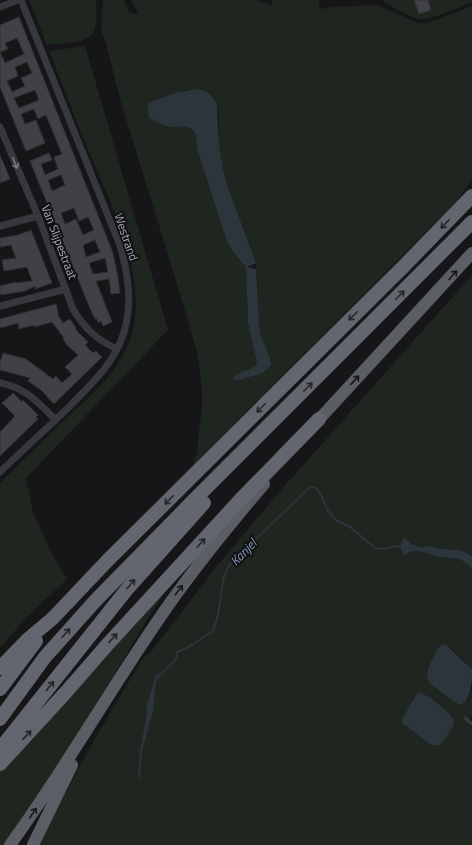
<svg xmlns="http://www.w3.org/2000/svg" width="472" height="845" font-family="'Titillium Web',sans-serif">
  <rect width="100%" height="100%" fill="#161618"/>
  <path fill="#1e261f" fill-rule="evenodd" d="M29,0h67c4,46 -11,41 -49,45z
    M103,0h21l5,12 10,3 -8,-15h126l15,6v-6h47v9l15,-2 43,-2 43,19 10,-2 42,-16v175l-16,21 -263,263 4,-13 5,-47v-17l-4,-32 -8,-29 -28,-92 -41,-132 -17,-67 -3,-4zM188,90l29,14 2,7v35l4,23 5,18 28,76 4,71 3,8v31l-15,-4 5,-1 4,-5 -9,-40 -2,-56 -10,-11 -9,-14 -29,-90 -3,-19 -8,-6 -19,-1 -19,-8 -2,-14 4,-2z
    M382,0h90v1c-11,6 -42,20 -54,18 -8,-2 -29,-14 -36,-19z
    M85,46l83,284 -142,148 7,34 18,40 16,27 -41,39 -26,30v-165c24,-23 48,-47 72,-70 18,-17 38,-34 50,-56 37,-63 -10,-150 -35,-210 -13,-32 -25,-64 -38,-96z
    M472,275v281l-11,-6 -19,-1 -11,-3 -13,1 -7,-3 -7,11 10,-4h5l20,6 21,2 12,9v101l-19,-19 -10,-6 -3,1 -13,25c-2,15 18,25 29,33l12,-4 4,-9v25l-3,10 3,2v118h-432c30,-66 67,-128 105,-190l5,-2 71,-92 60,-71zM421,692l20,14 12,12 -17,27 -7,-1 -25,-19z
    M166,590l-29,46 -72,124 -59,85h-6v-75z"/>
  <path fill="#2c353c" d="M198,89l6,2 6,3 7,10 2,42 4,23 5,18 28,76 -9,4 9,2 4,65 10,24 1,7 -8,8 -24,7 -7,-1c6,-9 20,-7 25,-16l-9,-40 -2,-56 -10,-11 -9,-14 -29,-90 -3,-19c-7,-10 -18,-4 -28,-7 -6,-1 -12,-5 -18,-8l-2,-14 4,-2 24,-9z
    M404,537l7,7 7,3 13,-1 11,3 19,1 11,6v12l-12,-9 -21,-2 -20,-6h-5l-10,4 -4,-8z
    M445,644l27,25c0,13 0,29 -11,36 -7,-2 -13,-8 -19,-12 -4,-4 -11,-8 -14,-13 -5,-8 8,-27 12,-35z
    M160,673l-4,9 -3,29 -12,44 -1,-4 7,-38 -1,-4 10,-34z
    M418,692c6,-1 36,23 36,29 0,6 -10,22 -15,24 -4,1 -6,0 -10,-1l-27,-21v-4z"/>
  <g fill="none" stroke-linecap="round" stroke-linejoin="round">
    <path stroke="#2c353c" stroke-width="2" d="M158,677l18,-18 1,-7 10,-4 26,-17 5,-16 6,-39 6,-12 80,-77 6,1 6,9 6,14 8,9 14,7 25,21 8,1 13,-3 5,1
      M139,777l2,-24"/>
  </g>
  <path fill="#404145" stroke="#303034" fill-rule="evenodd" d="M414,0h14l3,10 -12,4z
    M19,17l94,236 5,24 2,16 -9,1 -2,-15 -13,2 16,41 -9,4 -2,-5 -3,2 -1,-4h-2l-6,-13 -59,-145 19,-8 3,7 -11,4 4,11 13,-6 -4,-12 8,-3 -16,-39 -8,4 -4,-10 -13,5 4,10 11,-4 9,23 -19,8 -26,-64v-62zM17,38l7,16 -19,9 -5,-11 8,-3 -3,-6zM27,62l5,11 -11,5 4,8 -13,6 -5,-11 11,-5 -3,-9zM35,90l4,10 -20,8 -5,-10zM61,175l4,10 -13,6 -4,-11zM74,208l5,13 9,-4 6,13 -11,5 -7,-16 -11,5 -4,-11zM95,240l5,12 -14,5 -3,-12zM105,258l3,14 -15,2 -4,-11z
    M0,155l10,24 -10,4z
    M31,230l21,53 -17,6v-3l-10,5 -25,4v-9l16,-4v1l16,-2 -5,-14 -23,4 -2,-11 14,-2 -5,-13 -11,2v-9l18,-3z
    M56,304l3,13 4,6 7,-4 6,9 -1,1 13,13 -3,3 8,8 3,-2 6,6 -48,47 -13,-14 -13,-9 2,-3 -30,-8v-8l3,-9 23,6 27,20 3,-3 6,7 10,-9 -7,-7 13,-12 -11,-10 -4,-6 1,-1 -12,-16 -18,5v-2l-15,4 -1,-6 -18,5v-9z
    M13,393l9,9 1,-2 15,15 -2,2 2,2 -38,37v-24l15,-16 -13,-13z"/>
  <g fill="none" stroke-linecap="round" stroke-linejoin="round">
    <path stroke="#37383d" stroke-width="3.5" d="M465,718l7,6"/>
    <path stroke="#37383d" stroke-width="7" d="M0,7l18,-7
      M0,127l38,89 35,93c11,19 24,31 44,40
      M0,226l38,-10
      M0,306l66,-17
      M0,383c28,6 36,18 56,37
      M0,472c23,-22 46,-43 69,-65 21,-22 46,-44 55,-75 9,-29 4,-61 -5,-89l-98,-243"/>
    <path stroke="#5b5e65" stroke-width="12" d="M313,426l159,-173
      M10,845c57,-78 104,-163 160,-242 29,-41 61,-80 94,-119
      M33,845l39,-80"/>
    <path stroke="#63666e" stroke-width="14" d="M0,668l27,-28 26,-22 55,-58 295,-293 69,-71
      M0,689l36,-48
      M0,719l45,-62 51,-57 97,-99 279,-279
      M0,749l128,-161 76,-85
      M0,764l67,-73 40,-46 134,-146 78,-80"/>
  </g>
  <defs><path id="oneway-shaft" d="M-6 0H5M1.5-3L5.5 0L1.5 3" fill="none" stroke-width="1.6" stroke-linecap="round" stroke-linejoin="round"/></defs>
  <use stroke="#757881" href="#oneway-shaft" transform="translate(15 163) rotate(67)"/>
  <g stroke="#26262a">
    <use href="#oneway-shaft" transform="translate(445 224) rotate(134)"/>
    <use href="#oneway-shaft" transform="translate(400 295) rotate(-45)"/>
    <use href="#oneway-shaft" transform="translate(353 316) rotate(135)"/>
    <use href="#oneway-shaft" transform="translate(308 387) rotate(-45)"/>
    <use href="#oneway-shaft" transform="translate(261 408) rotate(135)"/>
    <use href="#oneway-shaft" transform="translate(169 500) rotate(135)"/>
    <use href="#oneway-shaft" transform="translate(201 543) rotate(-48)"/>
    <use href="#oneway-shaft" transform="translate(131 584) rotate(-49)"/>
    <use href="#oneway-shaft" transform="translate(66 633) rotate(-48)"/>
    <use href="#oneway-shaft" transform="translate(113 638) rotate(-47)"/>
    <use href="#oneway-shaft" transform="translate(50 686) rotate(-52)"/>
    <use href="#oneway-shaft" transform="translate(27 735) rotate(-47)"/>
  </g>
  <g stroke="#18191b">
    <use href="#oneway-shaft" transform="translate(453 275) rotate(-48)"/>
    <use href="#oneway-shaft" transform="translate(355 380) rotate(-47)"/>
    <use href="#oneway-shaft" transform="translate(179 590) rotate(-53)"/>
    <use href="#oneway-shaft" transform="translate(33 813) rotate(-56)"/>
  </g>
  <g text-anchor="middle" stroke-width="4" stroke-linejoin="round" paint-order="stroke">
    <g font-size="12" fill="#a8adb8" stroke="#111113">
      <text transform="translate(126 237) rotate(71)" y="4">Westrand</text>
      <text transform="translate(59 242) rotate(69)" y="4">Van Slijpestraat</text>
    </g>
    <g font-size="13" font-style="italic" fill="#7f9bb3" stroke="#111113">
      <text transform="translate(243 552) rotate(-46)" y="5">Kanjel</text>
    </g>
  </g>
</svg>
